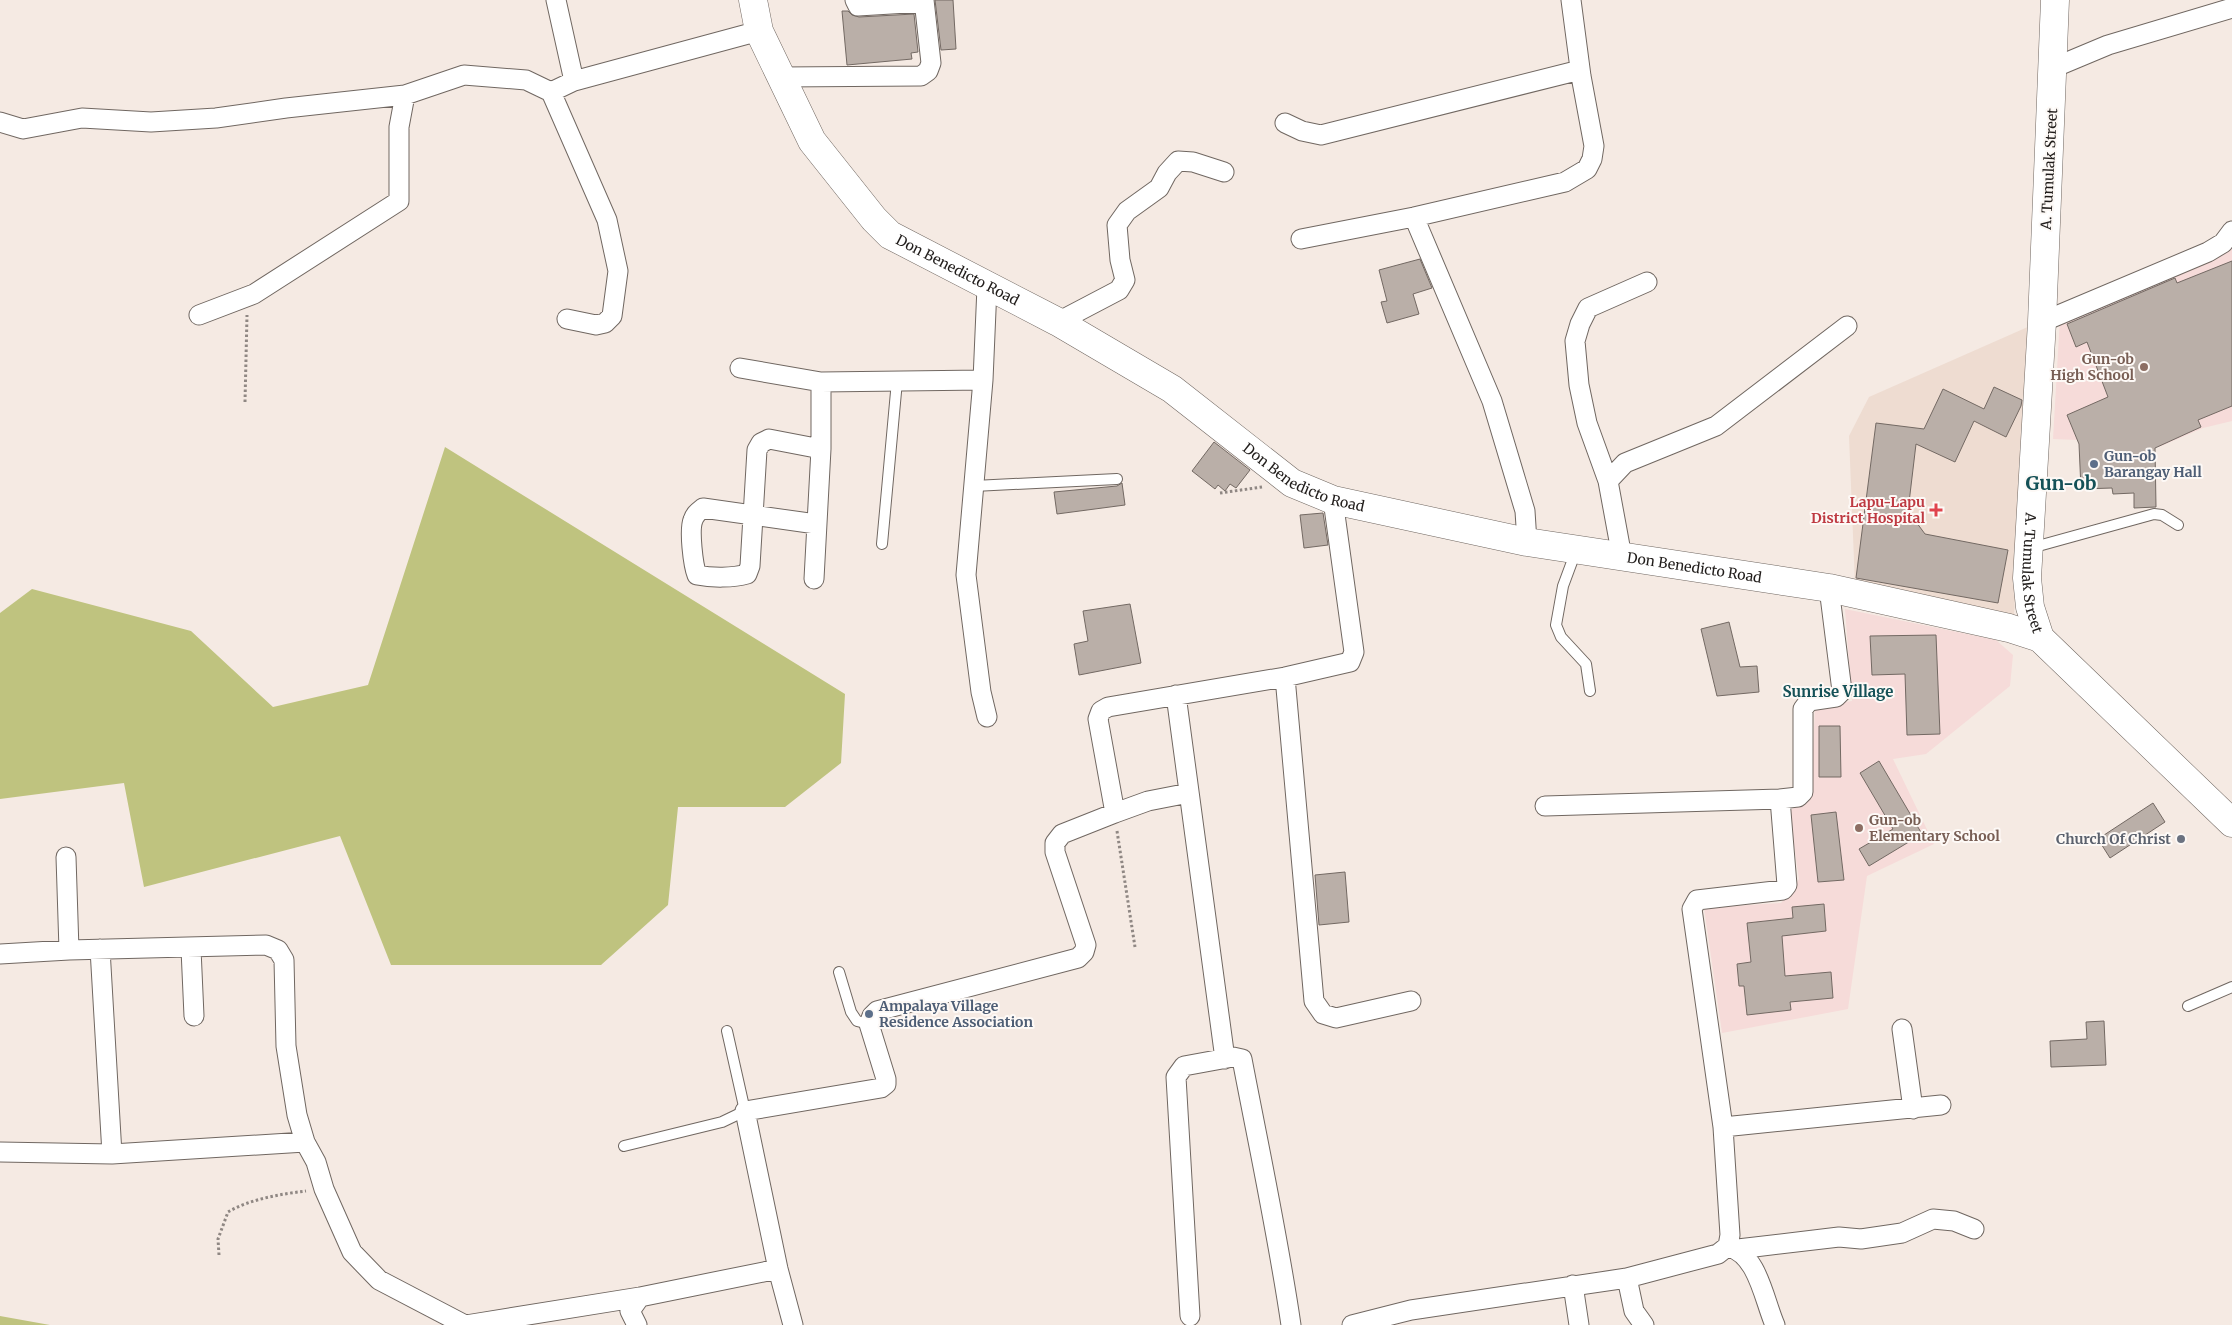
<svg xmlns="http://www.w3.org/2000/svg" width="2232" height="1325" font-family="Merriweather,serif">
  <rect width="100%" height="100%" fill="#f5eae3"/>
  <path fill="#eedcd1" d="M2030,326l-16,290 -159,-31 -6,-149 20,-39z"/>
  <path fill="#f6dbd9" d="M2232,249v172l-29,7 -44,19 -13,-31 -69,24 -24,-1 7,-121z
    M1845,609l151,31 17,15 -3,31 -84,68 -33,5 41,85 -67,32 -19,133 -126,24 -18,-125 77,-5 18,-24 -10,-67 22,-19 4,-86 37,-6z"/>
  <path fill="#bfc37f" d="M445,447l400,247 -4,69 -56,44h-107l-10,98 -67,60h-210l-51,-129 -196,51 -20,-104 -124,16v-186l32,-24 159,42 82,76 95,-22z
    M0,1316l50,9h-50z"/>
  <path fill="#baafa8" stroke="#736963" d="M935,0h18l3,49 -15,1z
    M842,11h6l4,4 7,2 55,-3 4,38 -7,1 1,6 -65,6z
    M1420,259l12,29 -19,6 6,20 -32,9 -6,-21 6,-1 -8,-31z
    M2232,261v145l-34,14 3,7 -46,21 1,59 -22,1v-15l-21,1 -1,-6 -31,1 -2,-45 -12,-29 41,-18 -21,-55 -11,5 -9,-23 108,-46 2,5z
    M1994,387l28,13 -1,6 -15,31 -32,-16 -19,41 -39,-18 -8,67 17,23 83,16 -10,53 -142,-25 20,-155 48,6 19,-40 41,20z
    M1214,442l36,28 -14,18 -6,-4 -5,7 -7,-6 -3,4 -23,-18z
    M1122,483l3,22 -68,9 -3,-22 63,-6z
    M1323,513l5,32 -24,3 -4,-33z
    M1130,604l11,59 -62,12 -5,-31 14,-3 -5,-30z
    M1729,622l11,45 17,-1 2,26 -42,4 -16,-67z
    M1936,635l4,99 -33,1 -2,-61 -33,1 -2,-39z
    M1819,726h21l1,51h-22z
    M1879,761l43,73 -53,32 -10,-17 34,-20 -33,-56z
    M2153,803l12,19 -55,36 -12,-19z
    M1836,812l8,68 -26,2 -7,-67z
    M1345,872l4,50 -30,3 -4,-50z
    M1824,904l2,27 -44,5 3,40 46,-4 2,26 -43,4 1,8 -44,5 -3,-29h-5l-2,-22 14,-2 -4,-39 46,-5 -1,-11z
    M2104,1021l2,44 -55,2 -1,-26 37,-2 -1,-17z"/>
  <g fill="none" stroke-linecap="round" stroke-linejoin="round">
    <defs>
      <path id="lane" d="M974,486l143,-7
        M882,544l15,-163
        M2031,548l123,-34 8,1 16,10
        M1576,551l-13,35 -7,39 5,12 25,27 4,27
        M839,972l12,40 6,9 12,3
        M2188,1006l44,-19
        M624,1146l98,-24 23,-11 -18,-80"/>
      <path id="street" d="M556,0l18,81
        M855,0l3,6 66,-4
        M2053,68l55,-23 124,-37
        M781,77l140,-1 7,-5 3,-8 -7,-63
        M551,92l23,-11 185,-50
        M0,122l23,7 59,-11 69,4 65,-4 70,-10 119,-13
        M1285,123l17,8 19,4 259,-65
        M1414,217l78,184 33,110 2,31
        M1301,239l113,-22 151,-35 22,-13 5,-10 2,-13 -13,-70 -10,-76
        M987,287l-4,93 -17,195 15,117 6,25
        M199,315l55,-21 145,-93v-74l6,-32 59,-20 62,5 25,12 56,128 11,51 -6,45 -7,7 -9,2 -29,-6
        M1058,322l61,-32 6,-10 -5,-20 -3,-35 10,-14 32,-23 8,-15 11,-12 15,1 31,10
        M2042,322l166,-70 15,-9 9,-12
        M740,368l81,14 162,-2
        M1608,481l17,-18 91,-37 131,-100
        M816,524l-113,-16c-5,4 -8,6 -10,12 -4,10 0,45 4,55 15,3 36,3 50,-1l3,-8 7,-116 4,-7 8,-4 52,10
        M1622,557l-14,-76 -21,-58 -8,-38 -4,-44 5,-17 8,-16 59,-26
        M814,579l7,-130v-67
        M1285,677l29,324 9,13 13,4 75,-17
        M1176,695l49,364
        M1545,806l235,-7
        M1115,813l33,-12 41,-8
        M66,857l3,93
        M100,949l12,205
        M191,949l3,67
        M0,954l69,-4 197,-5 12,5 6,10 2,86 11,69 8,27 11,20 8,27 28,63 27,28 86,45
        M1902,1029l11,80
        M1723,1127l218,-22
        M0,1152l112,2 193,-12
        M1729,1247c29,8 35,53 46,78
        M1738,1249l101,-12 22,2 41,-6 31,-14 21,2 20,8
        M1627,1278l7,33 10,14
        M1573,1285l6,40
        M1190,1316l-14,-239 8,-11 49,-9 9,2c17,89 36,177 49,266
        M466,1325l174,-28 138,-28
        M637,1325l-7,-14 10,-14
        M793,1325l-15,-56 -33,-158 136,-23 5,-4v-5l-17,-55 3,-8 5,-5 201,-53 6,-6 2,-7 -31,-93v-9l7,-9 53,-21 -17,-94 3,-8 7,-4 177,-30 65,-15 4,-10 -21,-152
        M1352,1325l59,-15 216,-32 91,-24 10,-8 2,-11 -7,-108 -31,-218 5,-9 86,-10 4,-5 -7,-86 18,-2 5,-5v-83l6,-8 27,-4 6,-6 -13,-103"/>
      <g id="secondary">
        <path id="s1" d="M753,0l6,31 53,110 62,78 16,16 168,87 114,67 120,94 41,17 194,42 302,46 180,40 31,10"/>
        <path id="s2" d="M2055,0l-13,322 -15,256 3,29 10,31 192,185"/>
      </g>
    </defs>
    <use href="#lane" stroke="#706761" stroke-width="12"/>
    <use href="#street" stroke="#706761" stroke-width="21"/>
    <use href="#secondary" stroke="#706761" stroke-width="29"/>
    <path stroke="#8f8783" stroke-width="3" stroke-dasharray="2.5 2.5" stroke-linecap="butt" d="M245,402l2,-87
      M1220,493l42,-6
      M1117,831l18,116
      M219,1255l-1,-16 10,-27c22,-13 53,-18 78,-21"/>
    <use href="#lane" stroke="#fff" stroke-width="10"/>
    <use href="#street" stroke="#fff" stroke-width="19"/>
    <use href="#secondary" stroke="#fff" stroke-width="28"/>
  </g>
  <g fill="#8d6e63" stroke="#fdf9f6" stroke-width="2">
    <circle cx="2144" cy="367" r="5"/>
    <circle cx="1859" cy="828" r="5"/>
  </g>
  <g fill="#5c6f8a" stroke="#fdf9f6" stroke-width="2">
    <circle cx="2094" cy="464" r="5"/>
    <circle cx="869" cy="1014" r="5"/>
  </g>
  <path fill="#e0444e" stroke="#fdf9f6" stroke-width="2" d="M1933.5 502.5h5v5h5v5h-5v5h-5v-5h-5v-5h5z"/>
  <circle fill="#6b7280" stroke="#fdf9f6" stroke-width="2" cx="2181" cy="839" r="5"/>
  <g text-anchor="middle" stroke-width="4" stroke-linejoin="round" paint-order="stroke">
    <g font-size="14" fill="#211d1b" stroke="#fdf9f6">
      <text transform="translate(2049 169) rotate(-87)" y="5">A. Tumulak Street</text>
      <text dy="5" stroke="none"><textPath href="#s1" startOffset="352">Don Benedicto Road</textPath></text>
      <text dy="5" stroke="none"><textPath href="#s1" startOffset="758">Don Benedicto Road</textPath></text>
      <text dy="5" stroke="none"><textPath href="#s1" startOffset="1162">Don Benedicto Road</textPath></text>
      <text dy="5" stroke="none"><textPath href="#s2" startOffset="574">A. Tumulak Street</textPath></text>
    </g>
    <g font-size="14" font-weight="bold" fill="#785e54" stroke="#fdf9f6" text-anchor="end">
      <text x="2134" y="364">Gun-ob<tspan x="2134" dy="16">High School</tspan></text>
      <text x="1869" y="825" text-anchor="start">Gun-ob<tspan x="1869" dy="16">Elementary School</tspan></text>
    </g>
    <g font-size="14" font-weight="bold" fill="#4e5e75" stroke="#fdf9f6" text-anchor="start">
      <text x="2104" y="461">Gun-ob<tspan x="2104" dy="16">Barangay Hall</tspan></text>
      <text x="879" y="1011">Ampalaya Village<tspan x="879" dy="16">Residence Association</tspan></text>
    </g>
    <g font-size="14" font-weight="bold" fill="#be3a42" stroke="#fdf9f6" text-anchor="end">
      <text x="1925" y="507">Lapu-Lapu<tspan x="1925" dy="16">District Hospital</tspan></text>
    </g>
    <g font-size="14" font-weight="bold" fill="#5b616d" stroke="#fdf9f6" text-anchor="end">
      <text x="2171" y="844">Church Of Christ</text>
    </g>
    <g font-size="15" font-weight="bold" fill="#155157" stroke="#fdf9f6">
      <text x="1838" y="697">Sunrise Village</text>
    </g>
    <g font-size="19" font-weight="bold" fill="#155157" stroke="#fdf9f6">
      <text x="2061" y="490">Gun-ob</text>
    </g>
  </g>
</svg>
